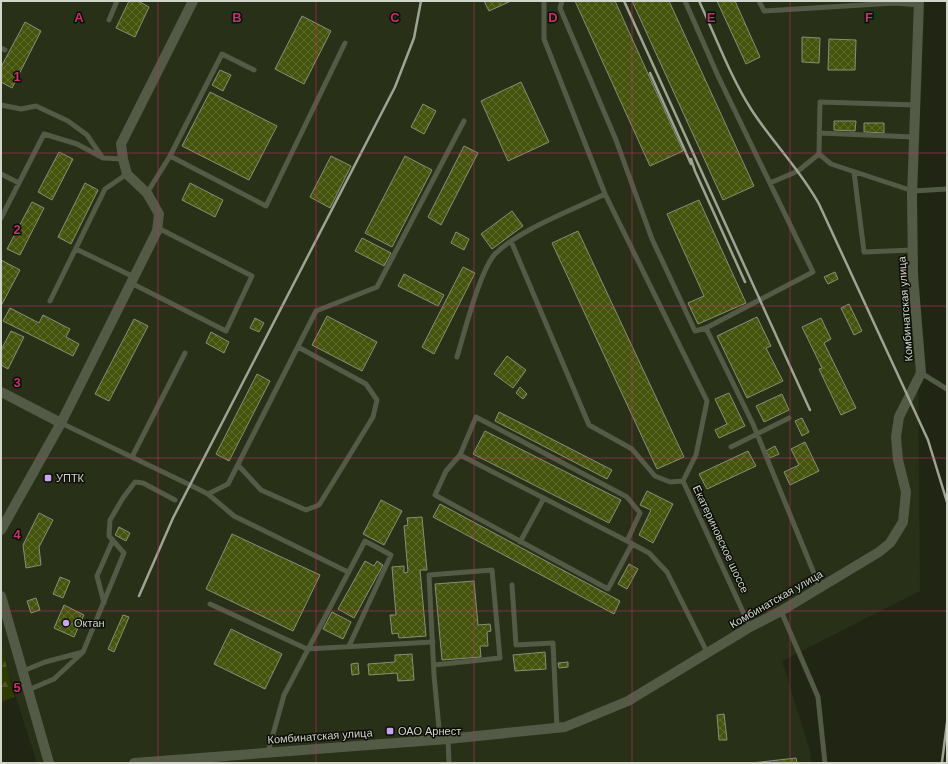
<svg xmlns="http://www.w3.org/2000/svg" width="948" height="764" font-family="Helvetica,sans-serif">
  <defs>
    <pattern id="forest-firs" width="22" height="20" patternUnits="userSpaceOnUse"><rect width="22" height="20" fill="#2e3a00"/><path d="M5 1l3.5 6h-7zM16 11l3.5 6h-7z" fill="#4b5624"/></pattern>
    <pattern id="building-cross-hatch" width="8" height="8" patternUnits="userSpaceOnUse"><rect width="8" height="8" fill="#44540d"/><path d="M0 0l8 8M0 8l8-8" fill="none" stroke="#5e6c2f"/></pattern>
  </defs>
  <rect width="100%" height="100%" fill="#202613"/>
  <path fill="#293018" d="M1,1h914l5,590 -138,70 28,90 1,12h-774l-36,-112z"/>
  <path fill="url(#forest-firs)" d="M1,644l13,53 -13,5z"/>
  <path fill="url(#building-cross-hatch)" stroke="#888f79" d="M129,1h9l11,6 -14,30 -19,-9z
    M484,1h27l-22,10z
    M575,1h40l68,150 -33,15z
    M632,1h37l85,185 -31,14z
    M717,1h18l25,56 -14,7z
    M302,16l29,15 -27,53 -29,-15z
    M25,22l16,9 -29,57 -11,-6v-15z
    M802,37l18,1 -1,25 -17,-1z
    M829,39l27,1 -1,30h-27z
    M220,70l11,5 -8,16 -11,-6z
    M521,82l28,60 -41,19 -27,-60z
    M210,92l67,34 -28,54 -67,-34z
    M423,104l13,7 -12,23 -13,-7z
    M834,121h22l-1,10 -21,-1z
    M864,123h20v10l-20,-1z
    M464,146l14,7 -37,72 -13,-8z
    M59,152l14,7 -21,41 -14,-8z
    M331,156l20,10 -21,42 -20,-11z
    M405,156l27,14 -40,77 -27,-14z
    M85,183l13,7 -27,54 -13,-7z
    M190,183l33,17 -8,17 -33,-17z
    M699,200l47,103 -48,21 -10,-21 16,-7 -37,-82z
    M32,202l12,6 -24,47 -13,-6z
    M512,211l11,15 -31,23 -11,-15z
    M578,231l106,226 -27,12 -105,-226z
    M456,232l13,7 -5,11 -13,-7z
    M362,238l29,15 -7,13 -29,-15z
    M1,260l19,10 -19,36z
    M463,267l12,6 -41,81 -12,-7z
    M835,272l3,7 -10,5 -4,-7z
    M404,274l40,21 -6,11 -40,-20z
    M849,304l13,27 -8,4 -13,-27z
    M10,308l29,15 4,-8 27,14 -4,8 13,7 -6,12 -70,-35z
    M327,316l50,26 -15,29 -50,-26z
    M757,317l14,29 -5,2 17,33 -36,17 -30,-62z
    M255,318l9,5 -5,9 -9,-4z
    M821,318l10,21 -7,4 32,65 -15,7 -22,-46 3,-1 -20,-41z
    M134,319l14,7 -39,75 -14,-7z
    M11,331l13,6 -16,32 -7,-4v-15z
    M211,332l18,10 -5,11 -18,-10z
    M507,356l19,14 -13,18 -19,-14z
    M257,374l13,7 -41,80 -13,-7z
    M520,387l7,7 -4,5 -7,-6z
    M729,393l16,33 -26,12 -4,-8 12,-6 -12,-25z
    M782,394l7,16 -25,12 -8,-16z
    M499,412l113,58 -5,9 -112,-58z
    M802,418l7,14 -7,4 -7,-15z
    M485,431l136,69 -12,23 -136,-69z
    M805,442l14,29 -29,14 -6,-13 15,-7 -8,-16z
    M775,446l4,8 -9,4 -4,-7z
    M748,451l8,15 -49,23 -8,-15z
    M647,491l26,13 -20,39 -14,-8 12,-25 -11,-5z
    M381,500l21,11 -18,34 -21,-11z
    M440,504l180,97 -6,13 -181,-97z
    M39,513l14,7 -14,27 2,18 -15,3 -3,-23z
    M422,517l5,53h-7l6,66 -27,2 -1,-5 -6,1 -2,-19h6l-4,-48 12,-1v7l4,-1 -4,-46 4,-1 -1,-7z
    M119,527l11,6 -4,8 -11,-6z
    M232,534l88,41 -27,56 -87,-42z
    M365,561l9,5 3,-5 6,4 -29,53 -16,-9z
    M629,564l9,5 -11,20 -9,-5z
    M60,577l10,4 -7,17 -10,-4z
    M474,581l4,44 12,-1 1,7 -4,1 1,14h-8l1,11 -39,3 -7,-76z
    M36,598l4,12 -9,3 -4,-12z
    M64,605l20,10 -10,22 -20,-9z
    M332,612l19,10 -8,17 -20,-10z
    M123,615l6,2 -15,35 -6,-3z
    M231,629l51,25 -17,35 -51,-25z
    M545,652l1,17 -31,2 -2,-16z
    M412,654l2,26 -16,1 -1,-8 -28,2 -1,-11 27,-2v-7z
    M568,662v5l-9,1 -1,-5z
    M358,663l1,11 -7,1 -1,-11z
    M724,714l3,26h-8l-2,-25z
    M796,758l1,5h-45z"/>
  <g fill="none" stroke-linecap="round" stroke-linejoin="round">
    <path stroke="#535a46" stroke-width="5" d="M544,1v38l61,155 102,207 -11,54 -13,26
      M562,1l-2,7 56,132 36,99 43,92 11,-3
      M685,1l33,75 95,196 -107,56 47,96 67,164
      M759,1l5,10 131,-8 24,2
      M109,20l8,-19
      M1,48l4,2
      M1,105l20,4 15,-3 32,15 19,14 15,22
      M819,133l95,4
      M819,154l12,10 82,27 34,-2
      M170,156l96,50 79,-163
      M854,172l10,80 49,-2
      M1,174l18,9
      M770,183l28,-12 21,-17 1,-52 96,3
      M147,193l23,-37 52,-102 32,16
      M1,218l43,-84 33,10 26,14 20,1
      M511,241l78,184 43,24 23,27 15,6 13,-1
      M76,249l58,28
      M131,283l95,48 26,-55 -94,-48
      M50,301l55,-112 22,-15
      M457,357c7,-23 23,-87 38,-103 25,-25 78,-44 110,-60
      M921,373l26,16
      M61,423l129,62 18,9 26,22 114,56
      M731,447l58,-29
      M460,455l-14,16 -11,24 173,94 24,-45
      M132,457l53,-104
      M238,465l23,25 45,20 13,-5 54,-88 4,-17 -11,-16 -68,-37
      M683,481l67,146
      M208,494l20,-10 88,-173 61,-24 87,-166
      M627,541l13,-28 -13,-16 -151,-80 -16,38 167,86 22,12 18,19 40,80
      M520,542l24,-44
      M512,585l4,60 37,-2 4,85
      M104,603l-7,-27 16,-36
      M210,604l97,45 126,-7
      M781,611l37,86 7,66
      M434,665l66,-7 -8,-88 -63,5 5,100 6,64
      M23,671l22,-9 38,-10 41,-99 -15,-17 1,-16 13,-22 12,-16 8,1 32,17
      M28,690l26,-11 28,-26
      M448,739l1,24
      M268,752l16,-57 81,-154 26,14 -42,91"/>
    <path stroke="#535a46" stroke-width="10" d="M1,392l60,31
      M1,530l60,-107 96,-192 2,-17 -12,-21 -20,-19 -4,-15 -2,-15 72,-143
      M1,596l48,167
      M134,763l314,-24 117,-12 63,-26 122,-74 31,-16 98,-59 11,-9 13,-21 3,-30 -8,-32 -2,-23 3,-20 22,-44 -8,-98 -1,-79 7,-195"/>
    <path stroke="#9ea394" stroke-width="2.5" d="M624,1l186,409
      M699,1c17,36 31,75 52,108 21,33 49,60 68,95l109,236 19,62
      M650,73l41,91
      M691,159l4,12 50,111
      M139,596l34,-78 222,-431 19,-49 7,-37
      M942,762l5,-39"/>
  </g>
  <path fill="none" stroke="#c4346c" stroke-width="1" stroke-opacity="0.55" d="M158,1v762M316,1v762M474,1v762M632,1v762M790,1v762M1,153h946M1,306h946M1,458h946M1,611h946"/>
  <g fill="#c9a5ee" stroke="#0b0d06" stroke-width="1.5">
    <rect x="44" y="474" width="8" height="8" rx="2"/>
    <circle cx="66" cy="623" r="4"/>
    <rect x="386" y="727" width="8" height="8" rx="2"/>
  </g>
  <g text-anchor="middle" stroke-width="3" stroke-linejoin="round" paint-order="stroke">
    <g font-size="11" fill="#d2d6ca" stroke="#0b0d06">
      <text transform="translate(905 309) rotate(-94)" y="4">Комбинатская улица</text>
      <text transform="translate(721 539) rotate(65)" y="4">Екатериновское шоссе</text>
      <text transform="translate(776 599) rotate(-30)" y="4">Комбинатская улица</text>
      <text transform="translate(320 736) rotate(-4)" y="4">Комбинатская улица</text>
    </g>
    <g font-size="11" fill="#d2d6ca" stroke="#0b0d06" text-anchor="start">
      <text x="56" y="482">УПТК</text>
      <text x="74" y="627">Октан</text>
      <text x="398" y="735">ОАО Арнест</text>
    </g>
  </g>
  <g font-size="13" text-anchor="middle" font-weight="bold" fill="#c4346c" stroke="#0b0d06" stroke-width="3" stroke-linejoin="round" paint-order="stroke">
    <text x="79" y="22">A</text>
    <text x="237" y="22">B</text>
    <text x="395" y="22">C</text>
    <text x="553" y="22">D</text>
    <text x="711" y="22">E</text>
    <text x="869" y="22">F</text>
    <text x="17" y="81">1</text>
    <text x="17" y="234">2</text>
    <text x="17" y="387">3</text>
    <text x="17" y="539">4</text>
    <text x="17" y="692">5</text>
  </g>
  <rect width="948" height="764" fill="none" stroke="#d2d6ca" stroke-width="4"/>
</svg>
